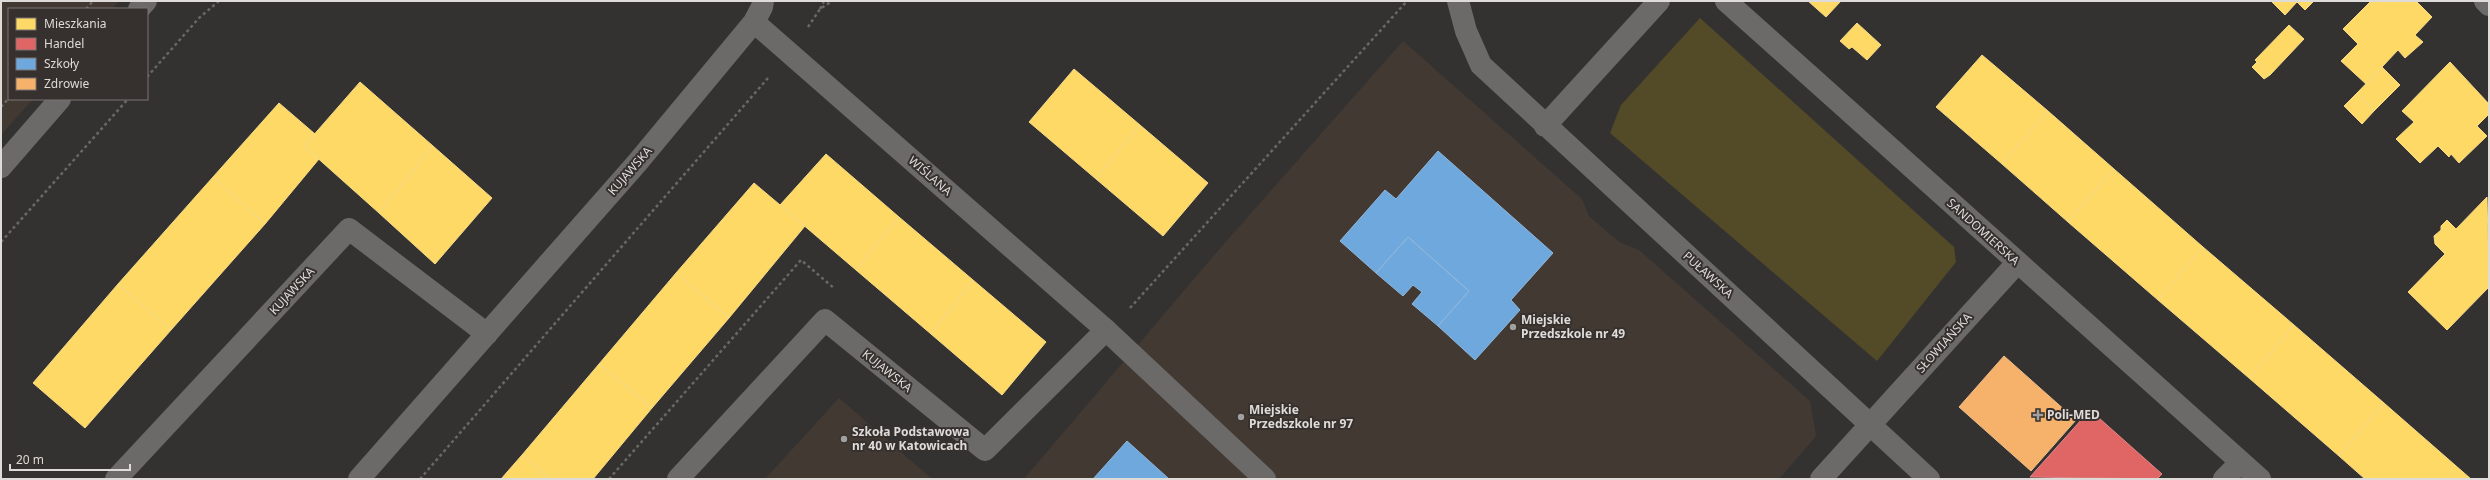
<svg xmlns="http://www.w3.org/2000/svg" width="2490" height="480" font-family="'Noto Sans',sans-serif">
  <rect width="100%" height="100%" fill="#343230"/>
  <path fill="#423933" d="M1,1h118l-7,8h-103v90h24l-32,36z
    M1403,41l179,158 7,17 30,26 20,8 171,151 6,35 -37,43h-755l192,-226z
    M839,398l93,81h-167z"/>
  <path fill="#534a27" d="M1700,18l254,229 2,15 -79,99 -267,-228 11,-28z"/>
  <path fill="#ffd966" stroke="#f5da88" d="M1808,1h33l-15,16z
    M2271,1h43l-9,9 -8,-8 -12,13z
    M2371,1h45l16,16 -17,18 8,7 -18,16 -7,-8 -32,34 -25,-23 17,-17 -15,-15z
    M1857,23l24,22 -14,15 -15,-13 -3,2 -9,-8z
    M2289,25l15,14 -34,36 -15,-15z
    M1982,55l66,56 -46,53 -66,-57z
    M2257,62l13,13 -6,4 -12,-12z
    M2450,62l39,42v10l-12,12 10,10 -28,27 -8,-9 -2,3 -11,-11 -18,17 -24,-24 18,-17 -12,-11z
    M2382,67l18,18 -26,26 -17,-18z
    M1074,69l66,56 -44,54 -67,-57z
    M360,82l73,64 -54,67 -75,-67z
    M2357,93l17,18 -12,13 -18,-18z
    M279,103l36,31 -11,12 15,13 -54,65 -52,-47z
    M2048,111l66,58 -46,53 -66,-58z
    M1140,125l68,58 -45,53 -67,-57z
    M433,146l59,52 -57,66 -56,-51z
    M826,154l73,63 -43,53 -76,-65z
    M2114,169l89,78 -45,53 -90,-78z
    M213,177l52,47 -94,106 -53,-46z
    M754,183l51,43 -76,92 -53,-45z
    M2487,197l2,90 -42,43 -39,-38 37,-38 -10,-10 -1,-8 7,-6v-4l6,-6 9,9z
    M899,217l74,63 -42,54 -75,-64z
    M2203,247l91,78 -45,53 -91,-78z
    M676,273l53,45 -77,90 -53,-44z
    M973,280l73,62 -44,53 -71,-61z
    M118,284l53,46 -86,98 -52,-45z
    M2294,325l90,78 -45,53 -90,-78z
    M599,364l53,44 -59,71h-43l-28,-24z
    M2384,403l87,76h-106l-26,-23z
    M522,455l28,24h-49z"/>
  <path fill="#e06666" stroke="#df8988" d="M2090,410l72,64 -5,5 -127,-2z"/>
  <path fill="#6fa8dc" stroke="#90b7db" d="M1438,151l115,102 -42,47 9,10 -45,50 -37,-34 31,-35 -61,-54 -32,36 -36,-32 45,-51 11,9z
    M1408,237l61,54 -31,35 -26,-22 10,-12 -9,-7 -10,11 -27,-23z
    M1127,441l41,37v1h-75z"/>
  <path fill="#f6b26b" stroke="#efbe8c" d="M2004,356l72,64 -45,51 -72,-64z"/>
  <g fill="none" stroke-linecap="round" stroke-linejoin="round">
    <path stroke="#6a6867" stroke-width="2.5" stroke-dasharray="3 3" stroke-linecap="butt" d="M86,9l7,-8
      M820,9l4,-8
      M808,27l12,-18 12,-8
      M147,77l52,-59 20,-17
      M1,107l8,-9
      M1,242l127,-143
      M1130,308l277,-307
      M420,479l348,-401
      M609,479l192,-219 34,29"/>
    <path stroke="#6b6a69" stroke-width="22" d="M1106,330l159,149"/>
    <path stroke="#6b6a69" stroke-width="22" d="M1458,1l8,30 15,34 448,414
      M1726,1l534,478
      M2485,1l4,4
      M139,9l7,-8
      M1545,126l114,-125
      M1,167l59,-68
      M116,479l233,-250 138,105
      M359,479l278,-316 117,-141 8,-15 1,-6
      M678,479l147,-159 160,130 121,-120 -352,-308
      M1821,479l196,-216
      M2224,479l17,-17"/>
  </g>
  <g fill="#a2a09e" stroke="#36312e" stroke-width="1.5">
    <circle cx="1513" cy="327" r="4"/>
    <path d="M2036 409h4v4h4v4h-4v4h-4v-4h-4v-4h4z"/>
    <circle cx="1241" cy="417" r="4"/>
    <circle cx="844" cy="439" r="4"/>
  </g>
  <g text-anchor="middle" stroke-width="4" stroke-linejoin="round" paint-order="stroke">
    <g font-size="12" fill="#dedbd9" stroke="#36312e">
      <text transform="translate(630 171) rotate(-49)" y="4">KUJAWSKA</text>
      <text transform="translate(930 176) rotate(41)" y="4">WIŚLANA</text>
      <text transform="translate(1983 232) rotate(42)" y="4">SANDOMIERSKA</text>
      <text transform="translate(1708 275) rotate(42)" y="4">PUŁAWSKA</text>
      <text transform="translate(292 291) rotate(-47)" y="4">KUJAWSKA</text>
      <text transform="translate(1944 343) rotate(-48)" y="4">SŁOWIAŃSKA</text>
      <text transform="translate(887 371) rotate(39)" y="4">KUJAWSKA</text>
    </g>
    <g font-size="12" font-weight="bold" fill="#dedbd9" stroke="#36312e" text-anchor="start">
      <text x="1521" y="324">Miejskie<tspan x="1521" dy="14">Przedszkole nr 49</tspan></text>
      <text x="1249" y="414">Miejskie<tspan x="1249" dy="14">Przedszkole nr 97</tspan></text>
      <text x="2047" y="419">Poli-MED</text>
      <text x="852" y="436">Szkoła Podstawowa<tspan x="852" dy="14">nr 40 w Katowicach</tspan></text>
    </g>
  </g>
  <rect width="2490" height="480" fill="none" stroke="#dedbd9" stroke-width="4"/>
  <rect x="8" y="8" width="140" height="92" fill="#36312e" stroke="#797572"/>
  <rect x="16" y="18" width="20" height="12" fill="#ffd966" stroke="#797572"/>
  <text x="44" y="28" font-size="12" fill="#dedbd9">Mieszkania</text>
  <rect x="16" y="38" width="20" height="12" fill="#e06666" stroke="#797572"/>
  <text x="44" y="48" font-size="12" fill="#dedbd9">Handel</text>
  <rect x="16" y="58" width="20" height="12" fill="#6fa8dc" stroke="#797572"/>
  <text x="44" y="68" font-size="12" fill="#dedbd9">Szkoły</text>
  <rect x="16" y="78" width="20" height="12" fill="#f6b26b" stroke="#797572"/>
  <text x="44" y="88" font-size="12" fill="#dedbd9">Zdrowie</text>
  <path d="M10 464v6h120v-6" fill="none" stroke="#dedbd9" stroke-width="2"/>
  <text x="16" y="464" font-size="12" fill="#dedbd9" stroke="#36312e" stroke-width="3" paint-order="stroke">20 m</text>
</svg>
